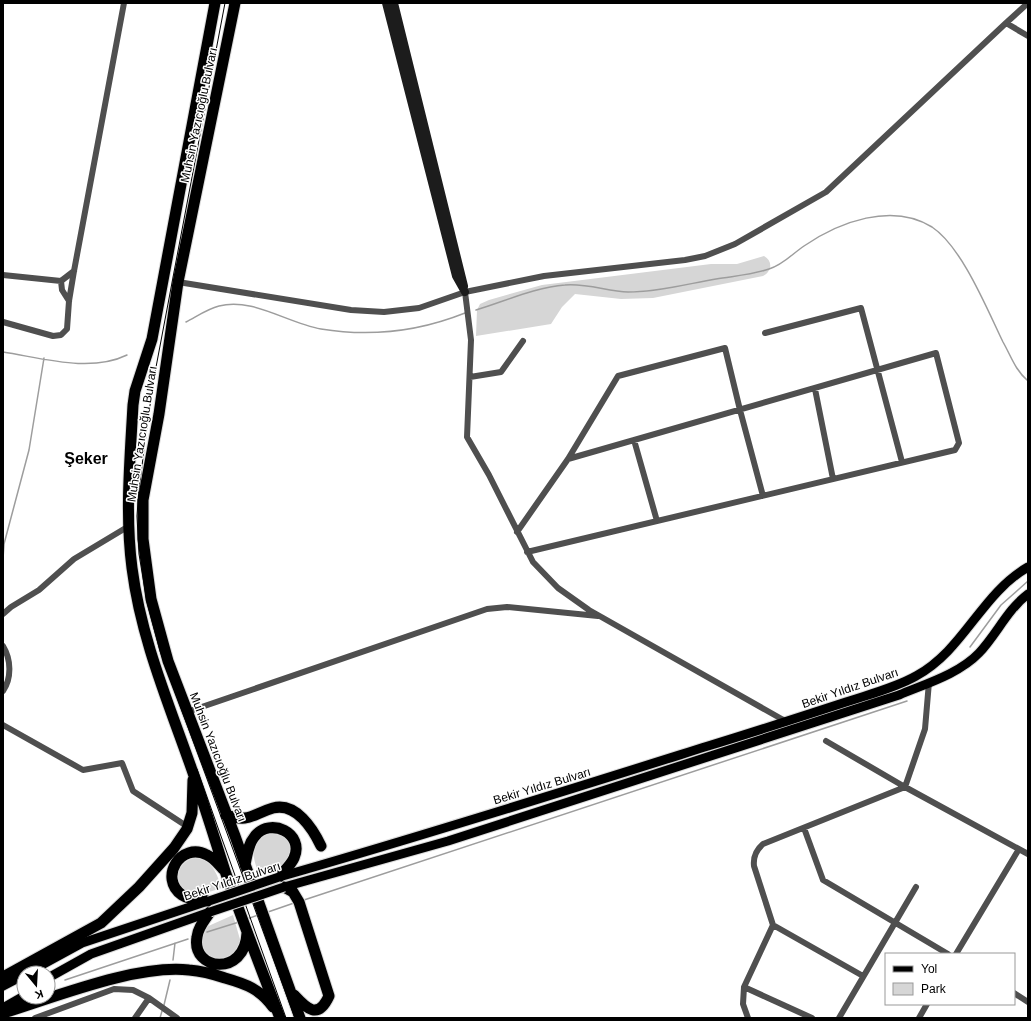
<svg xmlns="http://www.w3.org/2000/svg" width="1031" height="1021" font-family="Helvetica,sans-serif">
  <rect width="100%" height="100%" fill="#fff"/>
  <path fill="#d6d6d6" d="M764,256c9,5 8,15 -1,20l-110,22 -32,1 -46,-5 -13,13 -11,17 -75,12 1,-26 3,-6 9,-4 53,-15 169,-21h26z
    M267,833c15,0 22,4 25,19l-11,17 -22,7c-6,-20 -11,-30 8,-43z
    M194,858c19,1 22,15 28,30l-26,8c-4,-2 -11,-4 -14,-7 -12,-11 -1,-28 12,-31z
    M233,915l8,28 -10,17 -23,-2 -8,-13 4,-17z"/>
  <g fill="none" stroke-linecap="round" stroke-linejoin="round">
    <path stroke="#9d9d9d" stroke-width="1.5" d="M476,310c27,-8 60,-23 89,-25 21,-2 42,6 63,7 29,0 59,-8 88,-13 17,-3 36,-4 53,-10 14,-4 23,-15 35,-23 35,-24 88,-44 128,-19 30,20 55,82 71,115 8,14 12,28 25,39
      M186,322c10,-5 21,-13 33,-16 33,-9 68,17 102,23 49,8 99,2 144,-16
      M3,352c39,6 87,21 124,3
      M3,559l1,-15 25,-94 15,-92
      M970,647l31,-42 27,-24
      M304,900l603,-199
      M268,912l26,-9
      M247,919l11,-4
      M207,932l32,-10
      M173,960l2,-17
      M65,980l123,-41
      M164,1005l6,-25
      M160,1018l2,-7"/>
    <defs>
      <path id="primary" d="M279,877c144,-41 286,-86 429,-131 46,-14 92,-29 138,-44 24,-8 49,-14 70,-26 48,-26 65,-82 112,-109
        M284,887l164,-46 451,-146c26,-11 60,-21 80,-42 18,-19 28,-43 49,-59
        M27,973l55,-30 126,-42
        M48,978l43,-24 119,-42
        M3,986l21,-11
        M3,1008l21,-12"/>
      <path id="highway" d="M215,3l-63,336 -17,52 -2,14c-3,55 -8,109 -1,163 9,71 37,136 60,202 12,34 22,67 33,101 17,49 36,98 55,147
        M235,3l-57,279 -19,132 -16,86v39l8,60 17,62 67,175 65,182
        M226,815c24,8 26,-1 47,-7 23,-6 40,21 48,38
        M245,865c2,-10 3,-21 10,-29 15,-19 50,-3 39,22 -3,7 -10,13 -15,19
        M284,887l9,5 6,10 30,94c-11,24 -22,13 -35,-1
        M209,901c-8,-1 -20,-1 -27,-6 -24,-17 -1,-54 25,-40 7,3 11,9 16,14
        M210,912c-5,8 -12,15 -13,25 -6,34 48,40 50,-4
        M3,977l98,-54 38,-36 35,-39 13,-19 5,-16 1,-33
        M3,1013c52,-16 134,-49 186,-43 12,1 24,4 36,8 21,6 35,11 48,29"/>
    </defs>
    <use href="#primary" stroke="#dbdbdb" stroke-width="11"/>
    <use href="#highway" stroke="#dbdbdb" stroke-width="13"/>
    <path stroke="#4f4f4f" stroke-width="6" d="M1028,3l-22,20 22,13
      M3,275l58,6 13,-10
      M61,281l1,9 7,11
      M178,282l173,28 33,2 35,-4 46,-16 79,-16 141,-16 20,-4 30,-12 91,-52 180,-169
      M465,292l6,48 -4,97 22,38 44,87 25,26 31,22 198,112
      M3,322l50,14 8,-1 6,-6 2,-28 5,-30 50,-268
      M765,333l96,-25 41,154
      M470,377l31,-5 22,-31
      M815,389l18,90
      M634,440l23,81
      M517,532l51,-73 50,-83 107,-28 15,62 23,86
      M527,552l428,-102 4,-7 -23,-90 -368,106
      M3,614l8,-7 28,-17 35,-31 55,-33
      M3,646c8,13 9,32 0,45
      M187,712l300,-103 20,-2 91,9
      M3,725l80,45 39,-7 11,28 55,36
      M826,741l79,46 123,67
      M804,828l19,52 125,74
      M773,925l90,51
      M956,954l63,-105
      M744,987l68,31
      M1014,993l14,9
      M35,1018l79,-29 19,1 16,8
      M135,1018l14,-20 28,20
      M748,1018l-5,-14 1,-17 29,-62 -19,-59c-1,-9 2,-16 9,-22l142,-57 20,-58 4,-47
      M839,1018l77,-131
      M919,1018l8,-14"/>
    <path stroke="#1c1c1c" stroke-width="8" d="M386,3l70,273 9,16
      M394,3l70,283"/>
    <use href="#primary" stroke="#000" stroke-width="9"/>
    <use href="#highway" stroke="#000" stroke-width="11"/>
    <path stroke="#000" stroke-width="1" d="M225,3l-72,380 -14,105 -2,28 2,38 8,48 13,49 135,367
      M197,769l89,249"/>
    <defs>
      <path id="primary-bridge" d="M209,901l70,-24
        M210,912l74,-25"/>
    </defs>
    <use href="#primary-bridge" stroke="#dbdbdb" stroke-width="11" stroke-linecap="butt"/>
    <use href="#primary-bridge" stroke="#000" stroke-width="9"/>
  </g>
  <g text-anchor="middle" stroke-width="3" stroke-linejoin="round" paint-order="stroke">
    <g font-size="12" fill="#000" stroke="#fff">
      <text transform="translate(199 115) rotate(-78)" y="4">Muhsin Yazıcıoğlu Bulvarı</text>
      <text transform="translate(142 434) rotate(-81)" y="4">Muhsin Yazıcıoğlu Bulvarı</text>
      <text transform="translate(850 688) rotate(-19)" y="4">Bekir Yıldız Bulvarı</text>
      <text transform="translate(218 757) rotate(69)" y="4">Muhsin Yazıcıoğlu Bulvarı</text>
      <text transform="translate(542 786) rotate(-17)" y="4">Bekir Yıldız Bulvarı</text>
      <text transform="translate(232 881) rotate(-18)" y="4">Bekir Yıldız Bulvarı</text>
    </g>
    <g font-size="16" font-weight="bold" fill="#000" stroke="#fff">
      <text x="86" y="464">Şeker</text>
    </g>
  </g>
  <rect width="1031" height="1021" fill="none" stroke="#000000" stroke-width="8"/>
  <rect x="885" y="953" width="130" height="52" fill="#ffffff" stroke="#999999"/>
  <rect x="893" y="966" width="20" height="6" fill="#000000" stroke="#999999"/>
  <text x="921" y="973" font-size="12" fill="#000000">Yol</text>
  <rect x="893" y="983" width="20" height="12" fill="#d6d6d6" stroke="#999999"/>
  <text x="921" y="993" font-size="12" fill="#000000">Park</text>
  <g transform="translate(36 985) rotate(162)"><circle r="19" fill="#ffffff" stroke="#999999"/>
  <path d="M0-3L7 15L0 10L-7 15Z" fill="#000000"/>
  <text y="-6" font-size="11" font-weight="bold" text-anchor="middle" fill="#000000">K</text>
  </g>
</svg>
